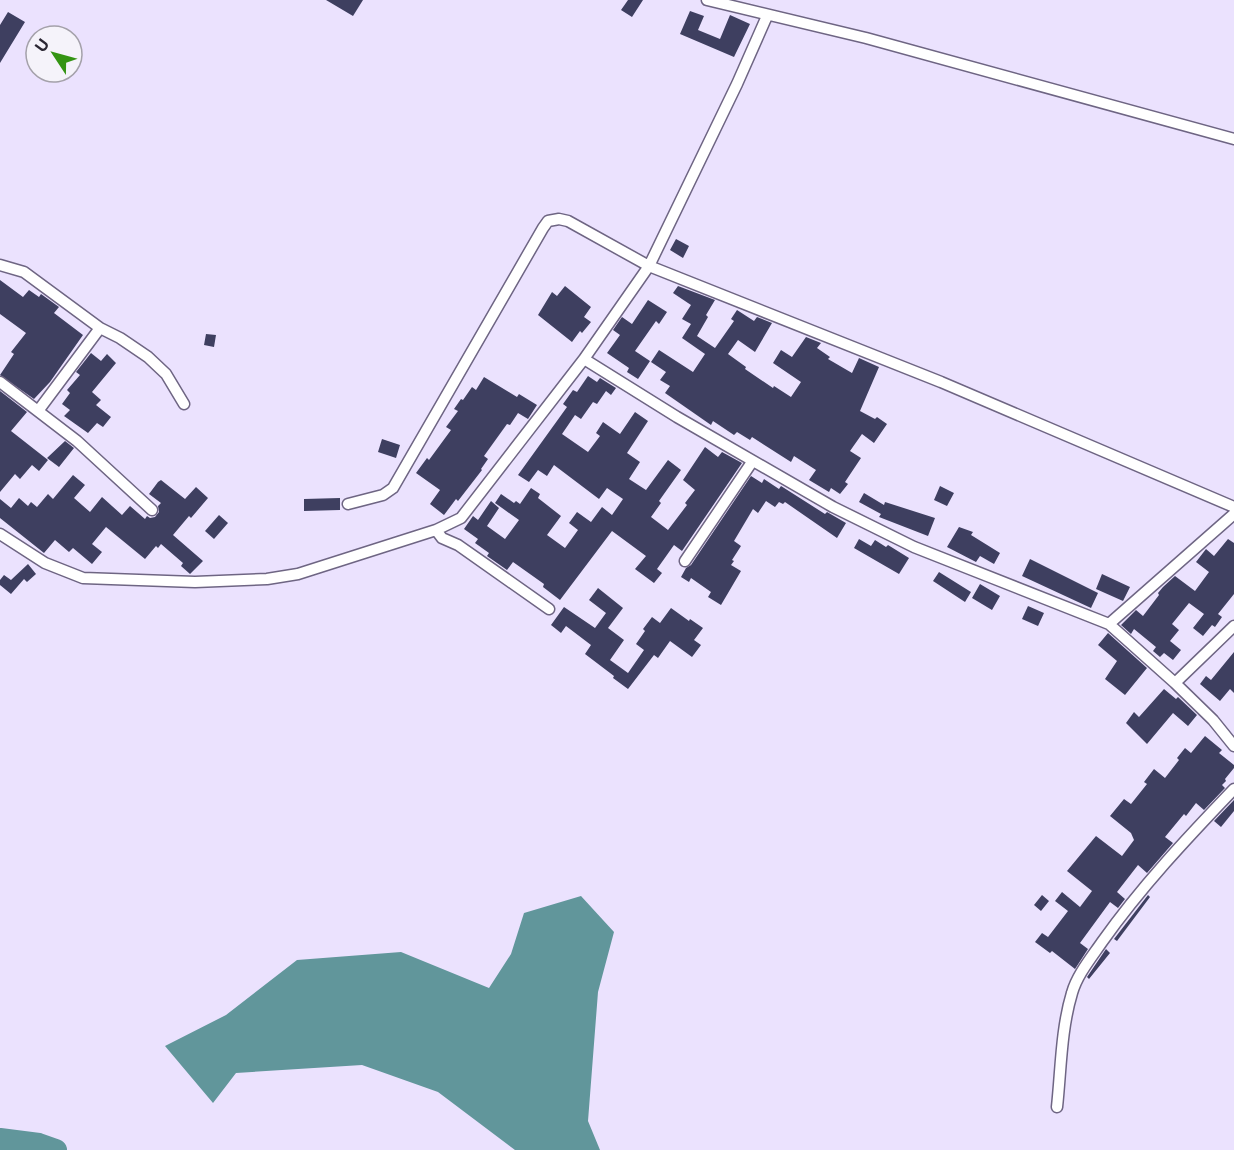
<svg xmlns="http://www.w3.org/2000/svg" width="1234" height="1150" font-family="Inter,sans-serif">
  <rect width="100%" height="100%" fill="#ebe2fe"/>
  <path fill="#61969b" d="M581,896l33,36 -16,60 -10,129 12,29h-85l-77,-58 -76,-27 -126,8 -23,30 -48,-57 61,-31 71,-55 104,-8 88,36 22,-34 13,-41z"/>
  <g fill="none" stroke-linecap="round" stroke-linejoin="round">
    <path stroke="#61969b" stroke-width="22" d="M0,1139l39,5 17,6"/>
  </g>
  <path fill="#3e3f60" d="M326,0h37l-10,16z
    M628,0h15l-11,17 -11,-7z
    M690,11l14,5 -6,14 22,9 10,-24 20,9 -16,33 -54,-23z
    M8,12l17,10 -25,41v-38z
    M676,239l13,7 -6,12 -13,-8z
    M0,280l23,17 6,-7 10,7 2,-3 18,13 -5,6 29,22 -33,47 -16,17 -34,-24 14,-21 -3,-2 15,-19 -26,-19z
    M565,286l26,21 -7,10 7,5 -9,11 -2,-2 -8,11 -34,-27 14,-23 5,4z
    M678,286l37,14 -9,15 2,2 -11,19 18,12 19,-27 -3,-2 6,-9 17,11 3,-4 15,6 -17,29 -17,-12 -10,14 18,13 -1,2 28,19 1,-2 17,11 10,-15 -28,-19 8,-13 11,7 14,-20 15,6 -4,5 13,9 -2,2 24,14 7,-15 20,9 -19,44 15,8 2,-2 10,7 -13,19 -12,-9 -12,17 11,7 -16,24 3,2 -8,10 -9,-6 -2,4 -20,-12 7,-10 -22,-14 -3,6 -39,-25 -2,3 -13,-8 -3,3 -21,-14 -2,4 -46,-32 5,-7 -10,-6 6,-8 -15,-10 8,-12 34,22 12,-18 -23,-16 9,-14 -9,-5 9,-14 -18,-12z
    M648,300l19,12 -8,12 -3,-3 -21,30 15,10 -12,18 -11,-7 2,-4 -22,-15 13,-18 -7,-5 9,-13 10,7z
    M206,334l10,1 -2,12 -10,-2z
    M91,353l10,8 6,-7 9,9 -24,29 9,8 -5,5 15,12 -8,10 -6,-4 -9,10 -24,-17 6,-6 -8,-6 8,-11 -3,-3 13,-15 -4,-3z
    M588,376l9,6 3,-4 16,10 -5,7 -5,-4 -9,13 -4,-2 -12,17 -6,-4 -13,19 26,18 12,-16 -4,-3 7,-11 17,12 15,-22 13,9 -21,32 13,9 -11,17 17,11 22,-30 13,10 -22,31 2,2 -10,14 17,13 19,-25 -2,-2 10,-13 -12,-10 22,-33 13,10 4,-5 20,11 -60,88 -8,-6 -17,24 5,4 -8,10 -19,-14 11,-13 -34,-25 -52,69 -17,-13 1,-3 -31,-22 -6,8 -20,-14 2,-3 -14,-10 3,-4 -14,-10 9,-13 5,4 13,-19 8,7 -12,18 18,13 14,-19 -24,-17 6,-9 13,9 2,-2 4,3 11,-16 9,6 -2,4 23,18 -14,19 18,13 13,-18 -9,-7 8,-11 14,10 11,-15 10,8 11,-16 -16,-11 -8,11 -45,-34 -7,11 -9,-6 -9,12 -11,-7 49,-68 -4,-3 10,-14 4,2z
    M484,377l33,20 2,-3 18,11 -9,14 -10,-6 -8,12 -3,-1 -23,32 4,3 -7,10 1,1 -24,31 -2,-2 -12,16 -14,-11 10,-14 -24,-17 11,-15 2,2 22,-30 -5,-3 12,-16 -4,-2 7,-10 2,1 9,-13 4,3z
    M0,391l27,21 -16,19 37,29 -9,11 -7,-6 -12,14 -5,-5 -15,18z
    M382,439l18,6 -4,13 -18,-6z
    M65,441l9,7 -15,19 -12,-9z
    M73,475l12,10 -11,13 16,14 12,-15 20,18 8,-9 15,13 2,-3 3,2 5,-1 4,-5 -1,-6 3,-3 -12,-9 9,-12 3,-2 24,19 11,-12 12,11 -17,20 -2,-2 -16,19 30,26 -13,13 -9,-8 2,-3 -22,-19 -3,4 -2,-2 -11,13 -39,-32 -14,17 10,8 -10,12 -19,-16 -4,4 -14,-12 -11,13 -44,-35v-19l11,9 8,-10 9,8 3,-4 6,5 11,-13 5,5z
    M751,476l11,7 2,-4 15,10 2,-3 44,28 2,-2 19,11 -9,15 -52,-36 -2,2 -4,-2 -4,5 -9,-6 -8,12 -5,-4 -19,32 7,5 -9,14 2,1 -3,4 10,6 -20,34 -13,-8 3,-5 -20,-14 -2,4 -8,-5 5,-9 5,-3z
    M940,486l14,7 -7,13 -13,-6z
    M864,493l20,12 1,-3 50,16 -7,18 -49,-19 2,-3 -22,-12z
    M340,498v12l-36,1v-12z
    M219,515l9,8 -14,16 -9,-8z
    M959,527l14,5 -2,3 29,18 -6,11 -14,-8 -4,6 -29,-15z
    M859,539l12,7 4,-6 11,7 2,-2 21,13 -10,16 -45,-26z
    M1228,539l6,4v51l-16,20 4,3 -7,10 -3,-2 -9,11 -10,-8 11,-14 -15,-11 -17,21 7,6 -9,11 11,9 -8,10 -9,-7 -4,4 -7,-6 3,-4 -22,-18 -3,5 -10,-9 15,-15 7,6 16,-21 -1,-2 5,-6 12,-11 20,15 14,-19 -13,-10 10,-13 8,7z
    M1030,559l68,34 -7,15 -69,-32z
    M28,564l8,10 -9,8 -3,-3 -13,15 -11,-9v-5l4,-5 7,5z
    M939,572l32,20 -6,10 -32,-21z
    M1102,574l28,13 -7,14 -27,-12z
    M980,584l20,12 -8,14 -20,-12z
    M598,588l25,20 -15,20 16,12 -14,20 18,13 16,-23 -8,-6 9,-13 -2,-2 9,-12 8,6 11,-15 18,13 1,-2 13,9 -9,12 7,5 -9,12 -22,-16 -12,17 -4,-3 -26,34 -15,-11 1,-2 -29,-22 6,-9 -25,-19 -5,7 -10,-8 13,-18 31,21 11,-15 -17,-13z
    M1028,606l16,7 -6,13 -16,-7z
    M1108,633l39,35 -22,27 -20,-16 12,-18 -19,-16z
    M1234,652v41l-4,-4 -10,12 -20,-17 6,-8 5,4z
    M1164,689l12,10 2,-2 19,18 -9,11 -15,-13 -26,31 -21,-21 8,-11 5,5z
    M1205,736l17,14 -3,3 15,12v3l-9,11 1,2 -4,4 3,3 -21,22 -8,-7 -10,13 -2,-2 -19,23 8,6 -26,30 -9,-8 -21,27 8,7 -7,9 -8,-6 -30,41 8,6 -13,20 -23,-18 -2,2 -15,-11 7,-9 6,4 20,-26 -13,-10 7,-9 18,15 12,-16 -25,-20 29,-35 26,20 12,-16 -3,-7 -21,-17 14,-17 7,5 16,-20 -3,-2 10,-13 11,9 14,-18 -2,-2 8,-10 6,5z
    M1234,800v11l-13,16 -7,-6z
    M1042,895l7,6 -8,10 -7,-6z
    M1148,895l2,2 -33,44 -3,-2z
    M1106,949l4,4 -21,26 -2,-2z"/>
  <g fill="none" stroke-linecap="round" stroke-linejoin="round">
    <defs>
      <path id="minor" d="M707,0l159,38 368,101
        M0,265l24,7 76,56 20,10 28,19 18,17 18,30
        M584,359l93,58 156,90 81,40 195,77 66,59
        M0,382l77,59 75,69
        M38,411l62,-83
        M348,504l35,-9 10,-7 150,-260 5,-7 11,-2 9,2 81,45 292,116 293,125
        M436,530l6,8 16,7 91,64
        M0,534l45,29 38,15 112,4 72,-3 31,-5 138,-44 25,-12 123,-159 65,-93 88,-182 30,-68
        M685,561l67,-99
        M1109,624l125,-110
        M1234,626l-59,57 38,37 21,26
        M1057,1107c4,-37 4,-78 15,-114 5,-18 19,-35 30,-51 39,-55 85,-104 132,-153"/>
    </defs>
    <use href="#minor" stroke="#6e6583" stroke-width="13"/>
    <use href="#minor" stroke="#fff" stroke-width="10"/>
  </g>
  <g transform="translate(54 54) rotate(306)"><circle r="28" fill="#f5f3fa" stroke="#a4a1aa" stroke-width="1.5"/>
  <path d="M0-4.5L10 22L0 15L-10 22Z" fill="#349413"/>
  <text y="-9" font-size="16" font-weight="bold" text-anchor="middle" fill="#2b2733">U</text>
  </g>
</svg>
